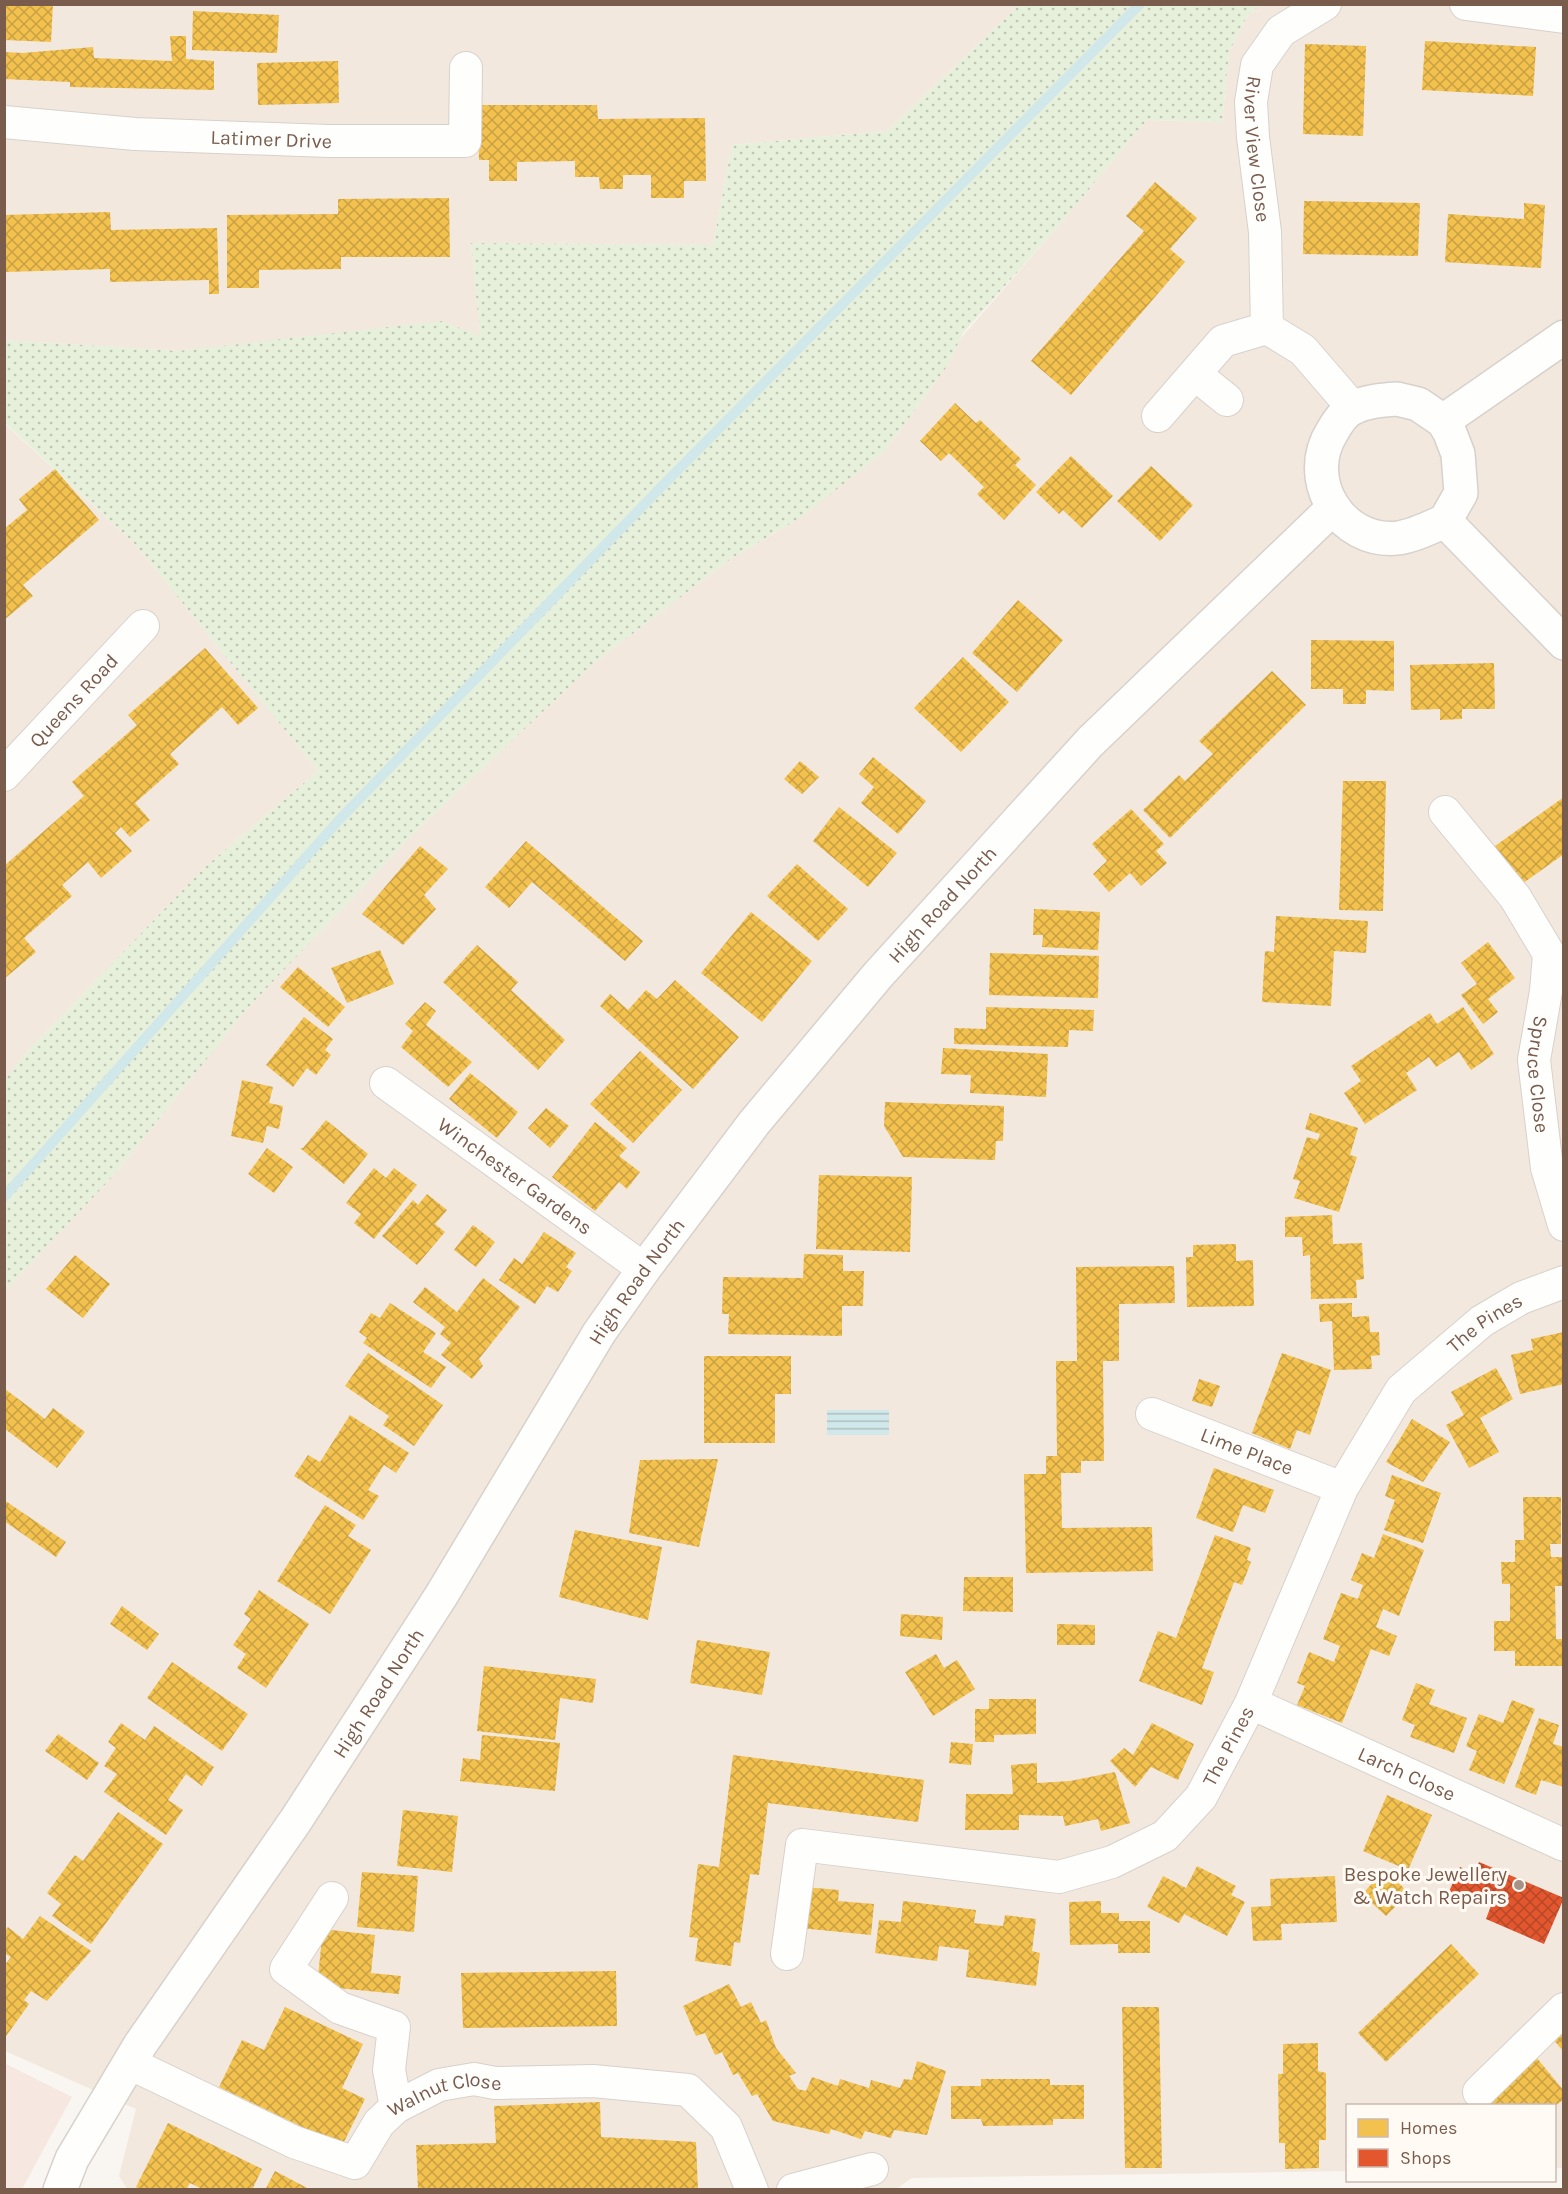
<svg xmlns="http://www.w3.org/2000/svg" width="1568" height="2194" font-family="Karla,sans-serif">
  <defs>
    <pattern id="park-dots" width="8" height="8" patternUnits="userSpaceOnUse" patternTransform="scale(1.5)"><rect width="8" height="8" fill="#e7f0db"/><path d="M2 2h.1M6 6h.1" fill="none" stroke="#c0c6b4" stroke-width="1.8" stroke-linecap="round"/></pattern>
    <pattern id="water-rules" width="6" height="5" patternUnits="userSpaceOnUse" patternTransform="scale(1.5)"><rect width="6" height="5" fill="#d0e8ea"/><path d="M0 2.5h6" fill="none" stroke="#aebfc0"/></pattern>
    <pattern id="homes-cross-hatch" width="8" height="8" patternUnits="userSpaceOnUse" patternTransform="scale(1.5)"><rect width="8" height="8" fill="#f2c14e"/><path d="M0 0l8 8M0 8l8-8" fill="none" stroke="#c9a043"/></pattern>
    <pattern id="shops-cross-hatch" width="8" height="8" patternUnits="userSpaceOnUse" patternTransform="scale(1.5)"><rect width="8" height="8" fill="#e4572e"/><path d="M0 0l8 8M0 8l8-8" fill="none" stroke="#b44828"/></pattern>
  </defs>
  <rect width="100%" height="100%" fill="#f9f5f0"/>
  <path fill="#f2e8de" d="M4,5h1015l-132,126 -155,14 -19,100 -242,-2 10,94 -214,6 -89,8 -173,-11z
    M1260,5h303v2163h-8l-1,-62h-206l-1,65 -435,7 -17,12 -768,-1 -8,-13 17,-67 -131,-58 -1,-760 111,-117 131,-164 170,-179 182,-171 134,-102 63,-37 88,-68 65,-88 12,-26 99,-114 88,-105 75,2 7,-70 17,-34z
    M4,423l131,121 183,227 -113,96 -181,188 -19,26z"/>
  <path fill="#f6e8e1" d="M4,2063l68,34 -50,92h-17z"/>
  <path fill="url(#park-dots)" d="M1019,5h241l-14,13 -17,34 -7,70 -75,-2 -88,105 -96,108 -15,32 -65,88 -83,65 -68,40 -134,102 -182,171 -170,179 -131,164 -110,117 -1,-210 20,-26 181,-188 113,-96 -183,-227 -130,-121v-83l173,11 264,-30 38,15 -9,-93 242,2 19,-100 155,-14z"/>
  <path fill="url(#water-rules)" d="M827,1410h62v25h-62z"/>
  <path fill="url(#homes-cross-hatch)" d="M4,4h49l-2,38 -47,-2z
    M193,11l86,4 -2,38 -85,-3z
    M170,36h16v23l28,2v29l-144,-3v-5l-66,-3v-27l19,1 70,-6 1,11 78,3z
    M1425,41l111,6 -3,49 -111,-6z
    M1305,44l61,2 -3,90 -60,-2z
    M338,61l1,42 -81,2 -1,-42z
    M478,105h119l1,14 107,-1 1,63h-22v17h-33v-23h-28v14h-23l-1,-12h-24v-16l-58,1v19h-28v-21h-10z
    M1155,182l42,36 -27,31 15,13 -114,133 -40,-34 113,-130 -18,-15z
    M449,198l1,59h-109v12l-82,1v18h-32v-73l111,-1v-15z
    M1304,201l116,2 -2,53 -115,-2z
    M1524,203l21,2 -4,63 -96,-6 3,-48 76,5z
    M110,212l1,18 106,-2 2,66h-10v-14l-99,2v-13l-106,3v-57z
    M955,403l21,20 4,-3 41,39 -6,6 21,20 -32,35 -27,-26 7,-7 -35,-34 -8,8 -21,-20z
    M1071,456l42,40 -31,32 -19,-18 -4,4 -23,-22z
    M1151,466l42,39 -33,36 -43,-40z
    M55,469l44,51 -76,65 10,11 -29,24v-91l23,-19 -8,-11z
    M1018,600l45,40 -46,52 -45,-39z
    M1311,640l83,1v50l-28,-1v14h-23v-15h-32z
    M205,648l53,60 -20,17 -16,-18 -52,47 9,10 -44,39 15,17 -20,17 -9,-10 -6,6 17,18 -31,27 -13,-16 -26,23 10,11 -48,42 12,14 -32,27v-113l80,-70 -12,-14 65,-57 -9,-10z
    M963,657l46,45 -48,50 -47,-44z
    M1494,663l1,46h-33v10l-22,1v-11l-29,1 -1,-45z
    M1272,671l34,34 -136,133 -27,-28 36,-35 6,6 28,-27 -14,-13z
    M873,757l53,44 -28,33 -37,-31 13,-16 -15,-13z
    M800,761l19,16 -17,17 -18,-15z
    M1343,781h43l-3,130 -44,-1z
    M1564,797v57l-42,30 -27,-38z
    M839,807l58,46 -29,34 -55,-46z
    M1131,809l33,35 -8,7 11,12 -26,23 -11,-13 -21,19 -16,-18 14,-13 -15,-17z
    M526,841l117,100 -18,20 -93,-79 -23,26 -24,-21z
    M420,846l28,23 -24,26 12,14 -33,36 -41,-31z
    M797,864l51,45 -30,32 -51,-45z
    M1034,909l66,3 -2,38 -56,-3 1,-12h-10z
    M751,912l61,49 -50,61 -61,-49z
    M1276,916l92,5 -2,32 -32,-2 -3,55 -69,-4 3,-51 9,1z
    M1488,942l27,36 -27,21 10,13 -15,12 -22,-29 16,-11 -16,-21z
    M477,945l41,37 -7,8 54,50 -27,30 -95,-88z
    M380,950l14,34 -47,19 -16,-35z
    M990,953l109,3 -1,42 -109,-3z
    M298,967l47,40 -17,20 -48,-40z
    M675,980l64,57 -46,52 -93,-83 10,-12 18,16 18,-20 11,9z
    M425,1002l11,9 -10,14 46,37 -24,25 -47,-40 12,-16 -8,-7z
    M986,1007l108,3 -1,21 -24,-1 -1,17 -114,-3v-16l32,1z
    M1463,1007l31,47 -23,16 -12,-18 -23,15 -7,-10 -23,16 11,17 -52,34 -21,-31 17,-12 -10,-15 79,-53 7,11z
    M304,1017l29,22 -8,11 6,5 -15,20 -9,-7 -14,19 -27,-22z
    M943,1048l105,6 -2,43 -76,-4 1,-18 -30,-1z
    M640,1051l42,39 -49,53 -43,-39z
    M470,1073l48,39 -21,26 -48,-39z
    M242,1080l31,7 -4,16 14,3 -4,23 -12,-3 -4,17 -32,-7z
    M885,1102l119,4 -1,35h-7l-1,19 -92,-3 -19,-31z
    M546,1108l23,18 -19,22 -22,-20z
    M1310,1113l48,15 -8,27 7,2 -18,55 -45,-14 6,-17 -7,-2 14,-42 11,3 2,-6 -15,-5z
    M326,1120l42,34 -24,30 -44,-36h3z
    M595,1122l32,26 -8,8 21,16 -13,17 -8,-7 -24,29 -43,-34z
    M267,1148l26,19 -19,26 -26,-19z
    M374,1168l12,10 8,-10 23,17 -43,54 -20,-16 7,-9 -15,-11z
    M819,1175l93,2 -2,75 -94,-3z
    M427,1194l20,16 -12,14 10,8 -28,33 -35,-29 31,-36 5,5z
    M1332,1215l1,29 29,-1 2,36 -8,1 1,18 -46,1 -1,-44 -7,1 -1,-19h-17v-20z
    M473,1225l22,17 -19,25 -22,-17z
    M544,1232l32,21 -10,14 6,4 -14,21 -11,-6 -12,18 -36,-24 15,-22 8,6z
    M1236,1244v17l17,-1 1,46 -67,1 -1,-50h7v-12z
    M804,1254l39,1v16h21l-1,35h-21v30l-114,-2 1,-20h-7l1,-37 80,1z
    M75,1255l35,29 -27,34 -37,-29z
    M1174,1266l1,37 -56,1v57h-16l1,100h-23v12h-20l1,55 90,-1 1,44 -127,2 -2,-99h22v-18h11l-1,-95h21l-1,-94z
    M483,1278l37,29 -41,52 4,7 -11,13 -31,-24 10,-12 -11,-9 5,-7 -32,-25 12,-15 32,25z
    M390,1303l46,30 -13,19 23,15 -15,21 -68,-45 4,-5 -8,-6 12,-19 9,5z
    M1352,1303v14l17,-1 1,16h9l1,23 -9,1 1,13 -38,1 -2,-49 -12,1 -1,-18z
    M1564,1332v52l-44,10 -9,-39 22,-5 -2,-11z
    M368,1353l75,52 -29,41 -31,-21 6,-9 -44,-30z
    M1282,1353l49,17 -21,65 -13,-5 -7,19 -38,-16z
    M704,1356h87v38h-16v49h-71z
    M1496,1368l17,31 -33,19 19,34 -30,16 -23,-43 18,-10 -13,-23z
    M1199,1379l21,7 -8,21 -20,-6z
    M5,1389l40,30 8,-11 32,24 -28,36 -52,-39z
    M350,1415l59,38 -13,20 -12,-8 -16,25 11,6 -16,24 -69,-44 14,-21 12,7z
    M1412,1419l38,23 -27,40 -37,-20z
    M718,1459l-19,88 -70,-14 11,-73z
    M1214,1468l60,22 -9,23 -22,-8 -10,27 -37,-14z
    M1392,1475l49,18 -18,50 -39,-13 11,-30 -10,-4z
    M1523,1497h38v47h-11l1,13h13v29h-9l1,53h8v27h-49v-15h-21v-30h16v-37h-8l-1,-22h14v-22h9z
    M4,1500l62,42 -10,15 -52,-36z
    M325,1505l31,20 -8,11 23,14 -41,64 -53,-33z
    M575,1530l87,17 -14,73 -89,-23z
    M1383,1534l41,16 -25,66 -16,-7 -7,18 21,9 -8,20 -18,-7 -29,74 -45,-18 8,-19 -8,-3 12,-31 25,10 6,-16 -17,-7 18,-46 17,6 5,-14 -12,-5 11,-27 12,5z
    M1215,1535l36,13 -4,12 4,2 -9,23 -8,-3 -32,86 12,4 -12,33 -63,-24 19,-50 18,7z
    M964,1577h49v35l-50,-1z
    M259,1590l50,34 -43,64 -29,-20 9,-14 -13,-9 18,-26 -7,-5z
    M122,1606l37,28 -12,16 -37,-26z
    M901,1614l42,3 -1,23 -42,-4z
    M1057,1624l38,1v20h-38z
    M697,1640l73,12 -8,43 -72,-12z
    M936,1654l8,14 13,-8 18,29 -42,27 -28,-44z
    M172,1662l76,52 -26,37 -75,-53z
    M484,1666l112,13 -3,24 -33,-5 -5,42 -78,-9z
    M1416,1683l19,7 -6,14 38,14 -13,35 -44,-16 5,-12 -13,-5z
    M989,1699h47v35l-42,1v7h-19v-33h14z
    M1512,1700l23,9 -31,75 -35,-14 8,-19 -11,-5 13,-32 24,9z
    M1539,1718l20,7 -6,19 11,3v40l-23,-7 -5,15 -21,-8z
    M121,1723l24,17 9,-14 60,41 -12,19 -16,-12 -18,26 15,10 -17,25 -62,-43 13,-18 -13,-8 12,-18 -8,-6z
    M1152,1723l42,21 -16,36 -27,-13 -16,20 -25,-26 14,-13 9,7z
    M58,1734l41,29 -12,17 -42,-29z
    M482,1735l78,8 -5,48 -95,-10 3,-23 17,2z
    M951,1742l22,2 -2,21 -22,-2z
    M733,1755l191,25 -6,42 -150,-19 -9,72 -9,-1 -10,69 -6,-1 -3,24 -36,-5 3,-23 -9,-1 9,-73 21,3z
    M1037,1763v20l33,-2 45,-9 15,51 -29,8 -3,-12 -33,7 -2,-10 -44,-1v15h-54l1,-36h47l-2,-29z
    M1387,1795l45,20 -24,55 -45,-19z
    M403,1810l55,6 -6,56 -55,-6z
    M118,1812l45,32 -72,100 -39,-28 9,-12 -14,-11 28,-38 8,6z
    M1197,1866l39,20 -5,9 14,7 -18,34 -43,-22 -5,9 -32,-16 16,-31 23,12z
    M1385,1870l24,23 -23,23 -24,-22z
    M362,1872l56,4 -4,56 -57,-5z
    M1335,1876l2,46 -56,2 1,16 -29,1 -2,-34 20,-1 -1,-27z
    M804,1887l35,3 -1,11 36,3 -3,31 -71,-7z
    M903,1901l73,9 -2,13 29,3 2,-11 31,4 -4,32 8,2 -4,33 -70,-9 3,-27 -30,-4 -2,15 -62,-8 4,-33 22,2z
    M1101,1901v12h18v8h31v32h-32v-9l-48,1 -1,-43z
    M40,1916l51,35 -44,50 -16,-10 -7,9 5,4 -25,35v-73l7,-9 -7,-4v-21l4,-5 15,12z
    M323,1929l52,6 -4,38 30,3 -2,18 -82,-8z
    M1451,1944l28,30 -93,88 -28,-29z
    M616,1971l1,55 -154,2 -2,-55z
    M729,1984l12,23 10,-5 10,21 5,-3 10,28 20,25 -7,3 9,13 8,2 6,-14 26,9 2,-7 29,9 2,-8 29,8 4,-9 8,1 5,-19 29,10 -19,64 -33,-5 -3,8 -26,-7 -4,8 -30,-10 -2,5 -56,-13 -16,-27 -5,2 -14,-23 -5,2 -11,-23 -7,3 -10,-22 -9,3 -13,-30z
    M285,2007l78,37 -21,44 23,11 -23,47 -123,-59 23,-47 22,10z
    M1122,2007h37l3,161h-37z
    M1564,2027v25l-13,-15z
    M1318,2043v28l8,2v67h-7v28l-34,1v-26h-6l-1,-69h5v-30z
    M1536,2057l28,34v8l-10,8v-1h-70z
    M981,2079h69v6h34v34h-31v6l-70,1 -2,-7h-30v-33h30z
    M600,2102l1,35 95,5 2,48h-280l-2,-45 80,-2 -2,-37z
    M168,2123l94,46 -10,21h-48l-14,-7 -4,7h-45l-5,-3z
    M275,2171l36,19h-46z"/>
  <path fill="url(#shops-cross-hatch)" d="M1479,1862l85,36 -20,46 -58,-25 6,-16 -18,-7 -4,9 -23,-9 13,-29 15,6z"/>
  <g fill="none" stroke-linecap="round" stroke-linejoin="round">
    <path stroke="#d0e8ea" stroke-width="10" d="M4,1197l335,-377 326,-337 475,-479"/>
    <defs>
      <g id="minor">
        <path id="s1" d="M1325,4l-44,27 -24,34 -6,37 2,35 12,95 2,96 36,22 50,58"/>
        <path d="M1466,4l98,13"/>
        <path id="s2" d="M4,122l131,12 193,7h137l1,-73"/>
        <path d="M1195,374l32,26"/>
        <path d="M1158,416l65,-75 44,-13"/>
        <path id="s3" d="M4,775l139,-149"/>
        <path id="s4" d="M1445,812l70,85 34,57 -3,37 -12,69 13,108 17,57"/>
        <path id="s5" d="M386,1083l258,186"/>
        <path id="s6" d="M1152,1414l190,74"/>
        <path id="s7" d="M1251,1703l313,142"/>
        <path d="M332,1898l-46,71 54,39 54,19 -5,43 7,37"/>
        <path id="s8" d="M787,1954l15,-109 257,32 53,-15 53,-26 36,-39 50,-94 91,-215 59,-98 81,-69 39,-23 43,-16"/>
        <path id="s9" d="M129,2063l165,79 61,21 24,-40 17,-16 43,-22 35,-6 21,4 98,-2 95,9 38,37 26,63"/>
        <path d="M1479,2092l85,-83"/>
        <path d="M793,2190l79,-21"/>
      </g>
      <g id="tertiary">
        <path d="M1397,399l21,5 25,17 7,12 8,21 3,39 -16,28c-14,6 -31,15 -47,17 -58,6 -96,-59 -66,-106 5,-9 12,-20 21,-24 14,-7 29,-8 44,-9z"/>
        <path d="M1443,421l121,-84"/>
        <path d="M1445,521l119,122"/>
        <path id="s10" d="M60,2190l12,-31 68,-114 156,-225 145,-224 158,-263 45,-64 110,-146 124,-148 212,-233 243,-234"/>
      </g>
    </defs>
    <use href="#minor" stroke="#d7d1cb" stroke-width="34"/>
    <use href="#tertiary" stroke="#d7d1cb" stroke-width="36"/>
    <use href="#minor" stroke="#fefefd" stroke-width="32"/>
    <use href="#tertiary" stroke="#fefefd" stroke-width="33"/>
  </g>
  <circle fill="#a69286" stroke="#fffaf3" stroke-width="2" cx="1519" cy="1885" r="6"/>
  <g text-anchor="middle" stroke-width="6" stroke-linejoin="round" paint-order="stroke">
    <g font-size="20" fill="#7a5c4d" stroke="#fffaf3">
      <text dy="7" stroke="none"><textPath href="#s2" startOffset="268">Latimer Drive</textPath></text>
      <text dy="7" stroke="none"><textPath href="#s1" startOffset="178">River View Close</textPath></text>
      <text dy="7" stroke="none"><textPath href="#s3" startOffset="102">Queens Road</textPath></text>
      <text dy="7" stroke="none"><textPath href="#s10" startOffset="1563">High Road North</textPath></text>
      <text dy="7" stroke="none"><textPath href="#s4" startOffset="298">Spruce Close</textPath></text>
      <text dy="7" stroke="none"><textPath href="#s5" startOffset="159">Winchester Gardens</textPath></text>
      <text dy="7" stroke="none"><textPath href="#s10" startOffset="1077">High Road North</textPath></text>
      <text dy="7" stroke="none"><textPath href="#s8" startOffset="1098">The Pines</textPath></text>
      <text dy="7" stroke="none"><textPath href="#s6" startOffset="102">Lime Place</textPath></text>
      <text dy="7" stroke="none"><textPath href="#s10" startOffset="591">High Road North</textPath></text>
      <text dy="7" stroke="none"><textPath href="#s8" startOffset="594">The Pines</textPath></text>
      <text dy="7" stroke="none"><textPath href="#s7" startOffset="171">Larch Close</textPath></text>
      <text dy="7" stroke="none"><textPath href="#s9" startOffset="369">Walnut Close</textPath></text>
    </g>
    <g font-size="20" fill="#7a5c4d" stroke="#fffaf3" text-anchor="end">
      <text x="1507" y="1881">Bespoke Jewellery<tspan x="1507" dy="23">&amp; Watch Repairs</tspan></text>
    </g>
  </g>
  <rect width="1568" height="2194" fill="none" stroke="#7a5c4d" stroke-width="12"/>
  <rect x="1346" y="2104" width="210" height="78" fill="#fffaf3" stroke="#cabbb1" stroke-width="1.5"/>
  <rect x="1358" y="2119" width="30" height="18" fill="#f2c14e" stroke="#cabbb1" stroke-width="1.5"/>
  <text x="1400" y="2134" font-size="18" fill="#7a5c4d">Homes</text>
  <rect x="1358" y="2149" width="30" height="18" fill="#e4572e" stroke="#cabbb1" stroke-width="1.5"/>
  <text x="1400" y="2164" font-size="18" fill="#7a5c4d">Shops</text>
</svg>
